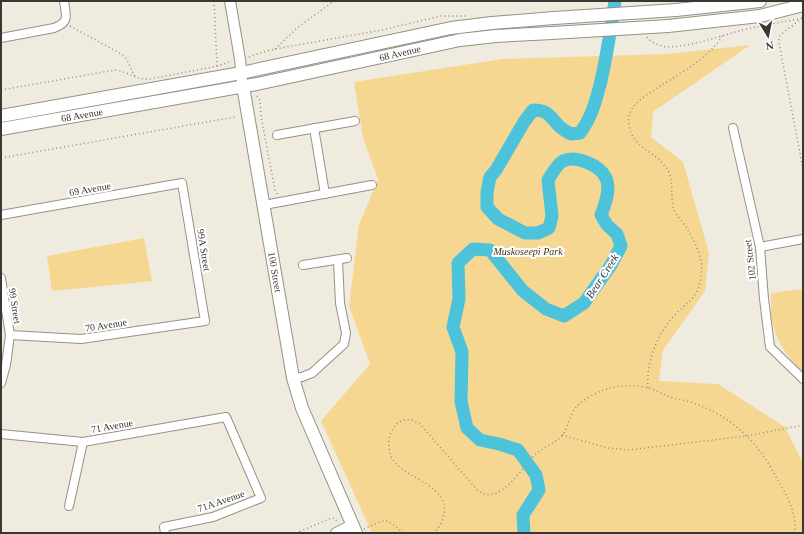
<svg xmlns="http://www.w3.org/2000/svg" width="804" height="534" font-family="Georgia,serif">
	<rect width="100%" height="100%" fill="#f0ebdf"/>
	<g fill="#f6d792">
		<polygon points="750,45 653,112 651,137 683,162 709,253 705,291 663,350 659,381 718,384 785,427 803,463 803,533 372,533 321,421 370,364 349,306 359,225 378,179 363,138 354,82 502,59 667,54"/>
		<polygon points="144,238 152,281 52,291 47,256"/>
		<path d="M 803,289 L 803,373 C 787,358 774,337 771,315 C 771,308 771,300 771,293 Z"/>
	</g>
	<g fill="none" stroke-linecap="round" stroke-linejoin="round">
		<path stroke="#4cc2db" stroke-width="13" d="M 524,533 L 523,515 L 539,490 L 536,475 L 518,450 L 499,444 L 480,440 L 467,428 L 461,401 L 462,352 L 453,327 L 459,299 L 458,263 L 473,249 L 490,250 L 523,291 L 546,309 L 564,316 L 584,303 L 611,265 L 621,246 L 617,234 L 607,225 L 601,215 C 605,205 611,189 606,178 C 600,165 576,155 563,161 C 557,164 552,174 548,180 L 552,216 L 549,228 L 538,233 L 525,233 L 498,219 L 487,207 L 487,192 L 490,177 L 496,170 L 524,122 L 533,110 C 549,110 550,117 560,127 C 563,129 567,132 571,134 L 580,133 C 592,117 596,100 601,81 C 607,54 611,28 615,1"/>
		<g stroke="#969186" stroke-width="10">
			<g id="minor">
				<path d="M 1,38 L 54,28 C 70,22 66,16 64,1"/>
				<polyline points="314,128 325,194"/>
				<polyline points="733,128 760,247 764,299 770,347 803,379"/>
				<polyline points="277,135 355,121"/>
				<polyline points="264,205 372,185"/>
				<polyline points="1,215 182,183 205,321 81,339 10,335"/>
				<polyline points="760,247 803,239"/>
				<polyline points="303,265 347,258"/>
				<polyline points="1,278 10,335 6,365 1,383"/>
				<polyline points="293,378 302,377 312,373 344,344 346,333 340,303 338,260"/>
				<polyline points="1,434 83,442 226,417 261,498 213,517 164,527 165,533"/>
				<polyline points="69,506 83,442"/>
			</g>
		</g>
		<g stroke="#969186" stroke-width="12">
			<g id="tertiary">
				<polyline points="230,1 240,59 242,81"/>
				<polyline points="336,533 352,525"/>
			</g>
		</g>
		<g stroke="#969186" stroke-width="14">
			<g id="secondary">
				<polyline points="676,10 760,1"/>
				<polyline points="668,26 760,16 803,5"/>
				<polyline points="243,86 293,378 302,408 356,533"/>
				<polyline points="1,116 241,73 451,28 492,23 554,18"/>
				<polyline points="1,129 257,84 460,40 496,36 552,33"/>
			</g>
		</g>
		<g stroke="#908d85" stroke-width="1.5" stroke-dasharray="1 3" stroke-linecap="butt">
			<polyline points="214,1 217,66"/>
			<polyline points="802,18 783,33 779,37 779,43 803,169"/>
			<polyline points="70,26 123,55 127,60 135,77"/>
			<path d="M 647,37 C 651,43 662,47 669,47 C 694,46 719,36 743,30 C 763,25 783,22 803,18"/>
			<polyline points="275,49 297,28 334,1"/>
			<polyline points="249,57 263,52 275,49 382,30 441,16 468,16"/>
			<path d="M 1,90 L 115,70 C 129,72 136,80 150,79 L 218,66 L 232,61"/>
			<polyline points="257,96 260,100 261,116 275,190 278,195"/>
			<polyline points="1,158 235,117"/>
			<path d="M 648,388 C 646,363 656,337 672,318 C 686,302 700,298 701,275 C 702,269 702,263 700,257 C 697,246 691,234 684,224 C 681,219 676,215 674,210 C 669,195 676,179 665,166 C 653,150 632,148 629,124 C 629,121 628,117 629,115 C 634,100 651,93 662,85 C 681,73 712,55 722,36"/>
			<polyline points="562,435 608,448 628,450 747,436 803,425"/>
			<polyline points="364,529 382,521 388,521 404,533"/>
			<polyline points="296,533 329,519 335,518 337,522"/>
			<path d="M 433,533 C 438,531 441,524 443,518 C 454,487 406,479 393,460 C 383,445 391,416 412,420 C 415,421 418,423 420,424 L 478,491 C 502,506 521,467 536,454 C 543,447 554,444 561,437 C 568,428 569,419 574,410 C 579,401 600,390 610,388 C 621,385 638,385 649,388 C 659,391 667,397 677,399 C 716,406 750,432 770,466 C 782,488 797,508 795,533"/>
		</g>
		<use href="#minor" stroke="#fff" stroke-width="8"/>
		<use href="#tertiary" stroke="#fff" stroke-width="10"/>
		<use href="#secondary" stroke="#fff" stroke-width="12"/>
		<g stroke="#969186" stroke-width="14" stroke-linecap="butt">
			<g id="secondary-bridge">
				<polyline points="554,18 676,10"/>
				<polyline points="552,33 668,26"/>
			</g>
		</g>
		<use href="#secondary-bridge" stroke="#fff" stroke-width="12"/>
	</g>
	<g text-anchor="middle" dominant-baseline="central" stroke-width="4" stroke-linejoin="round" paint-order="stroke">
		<g font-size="10" fill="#393733" stroke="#fff">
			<text transform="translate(400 53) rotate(-13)">68 Avenue</text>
			<text transform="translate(82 115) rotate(-10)">68 Avenue</text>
			<text transform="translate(90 189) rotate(-10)">69 Avenue</text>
			<text transform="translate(204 250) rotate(81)">99A Street</text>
			<text transform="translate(750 260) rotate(-97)">102 Street</text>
			<text transform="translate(275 272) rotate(80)">100 Street</text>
			<text transform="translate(15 306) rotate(81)">99 Street</text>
			<text transform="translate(106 325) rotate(-9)">70 Avenue</text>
			<text transform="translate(112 426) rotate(-10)">71 Avenue</text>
			<text transform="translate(221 501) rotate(-19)">71A Avenue</text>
		</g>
		<g font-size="10" font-style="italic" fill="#42340f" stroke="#fff">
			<text x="528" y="251">Muskoseepi Park</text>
		</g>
		<g font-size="11" font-style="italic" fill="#1b2f34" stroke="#fff">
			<text transform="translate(602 276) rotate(-57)">Bear Creek</text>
		</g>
	</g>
	<rect width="804" height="534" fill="none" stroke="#393733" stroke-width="4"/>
	<g transform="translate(768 36) rotate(170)" stroke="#ffffff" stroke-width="3" paint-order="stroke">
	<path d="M0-3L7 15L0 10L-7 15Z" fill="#393733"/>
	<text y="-6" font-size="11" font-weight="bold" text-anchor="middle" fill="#393733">N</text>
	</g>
</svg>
